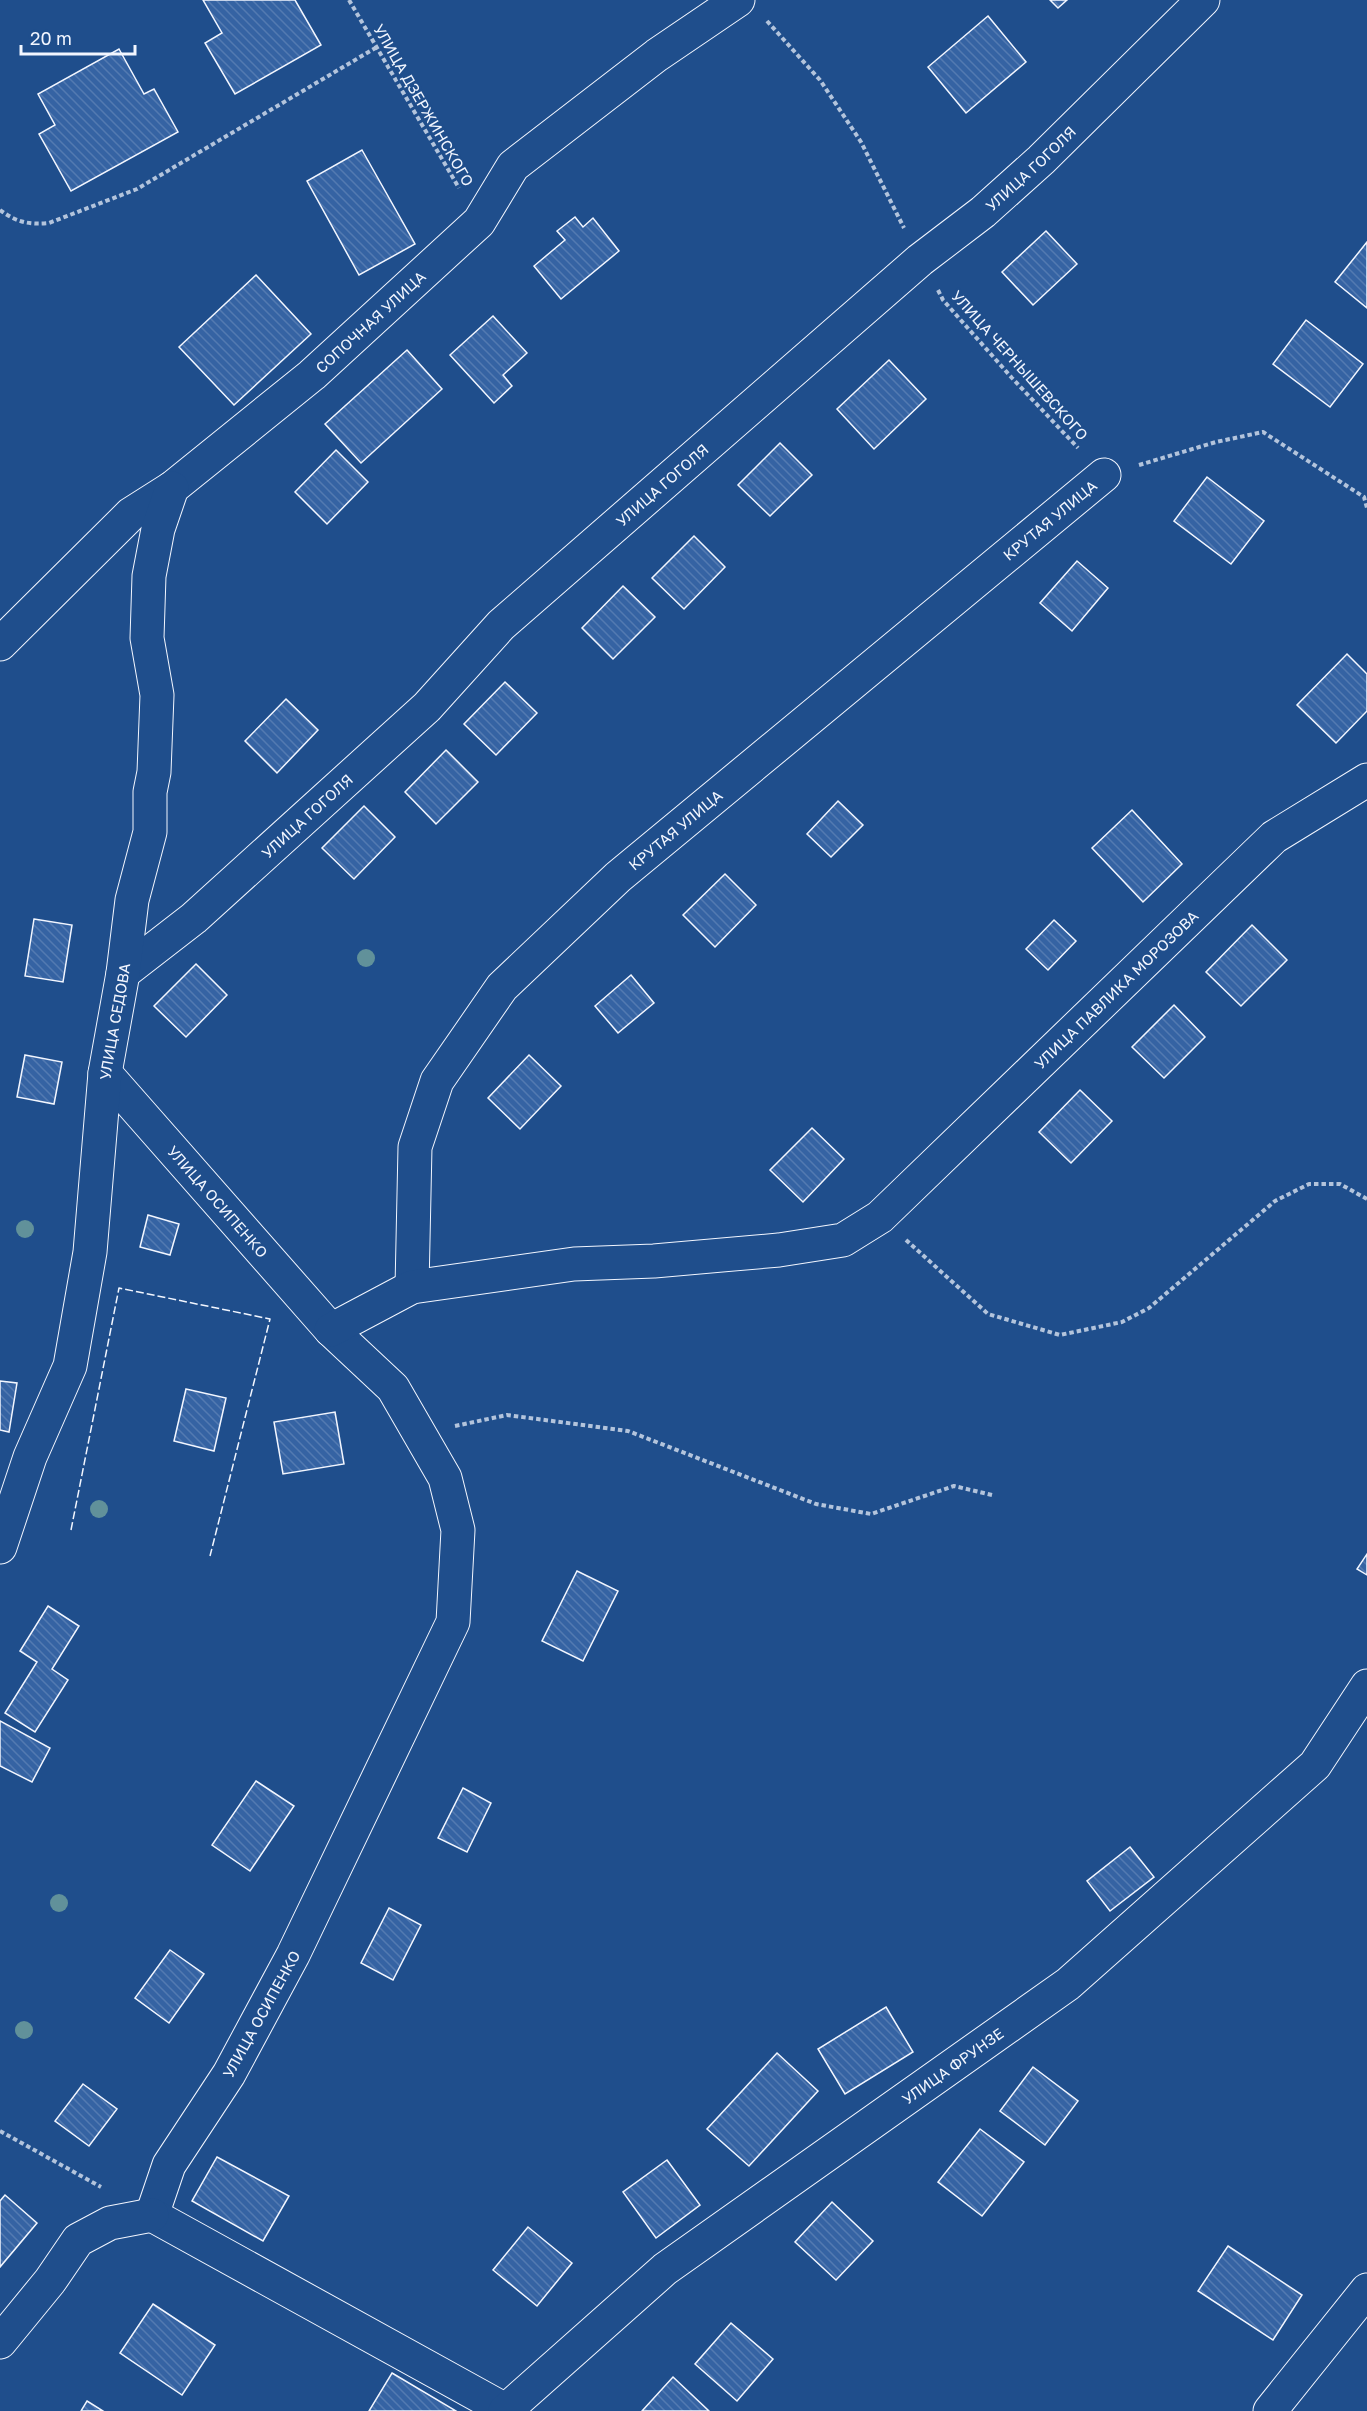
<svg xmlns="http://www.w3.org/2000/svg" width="1367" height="2411" font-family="'Golos Text',sans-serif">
	<defs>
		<pattern id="building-back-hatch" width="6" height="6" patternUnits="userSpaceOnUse" patternTransform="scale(1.5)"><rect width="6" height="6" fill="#3563a3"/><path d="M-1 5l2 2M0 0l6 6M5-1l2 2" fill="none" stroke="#537ab1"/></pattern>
	</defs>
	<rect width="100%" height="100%" fill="#1f4e8c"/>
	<g fill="url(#building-back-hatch)" stroke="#f2f6ff" stroke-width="1.5">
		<polygon points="203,0 295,0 321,45 235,94 205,43 222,33"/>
		<polygon points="1050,0 1067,0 1058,8"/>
		<polygon points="988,16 1026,62 966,113 928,67"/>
		<polygon points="119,49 144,94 154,89 178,132 71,191 39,134 55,125 38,94"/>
		<polygon points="362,150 415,244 359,275 307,181"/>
		<polygon points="575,217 583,227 593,218 619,251 561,299 534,266 565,240 557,231"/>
		<polygon points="1046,231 1077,264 1033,305 1002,272"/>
		<polygon points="1367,242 1367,308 1335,282"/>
		<polygon points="256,275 311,334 234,405 179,347"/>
		<polygon points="493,316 527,353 503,375 512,386 494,403 450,355"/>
		<polygon points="1306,320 1363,364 1330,407 1273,364"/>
		<polygon points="407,350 442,389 361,463 325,424"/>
		<polygon points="889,360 926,399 874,449 837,409"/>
		<polygon points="780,443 812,475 770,516 738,485"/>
		<polygon points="336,450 368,482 327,524 295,492"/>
		<polygon points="1207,477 1264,521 1231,564 1174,521"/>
		<polygon points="694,536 725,567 684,609 652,578"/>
		<polygon points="1077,561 1108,588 1072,631 1040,603"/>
		<polygon points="623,586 655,617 613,659 582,628"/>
		<polygon points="1347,654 1367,674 1367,711 1336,743 1297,705"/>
		<polygon points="505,682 537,713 496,755 464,724"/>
		<polygon points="286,699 318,730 277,773 245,741"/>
		<polygon points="446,750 478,782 436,824 405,792"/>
		<polygon points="838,801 863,825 831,857 807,834"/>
		<polygon points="364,806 395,837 354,879 322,848"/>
		<polygon points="1132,810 1182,864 1143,902 1092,848"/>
		<polygon points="725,874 756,905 715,947 683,915"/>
		<polygon points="34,919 72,925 63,982 25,976"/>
		<polygon points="1054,920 1076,941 1048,970 1026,949"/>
		<polygon points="1252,925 1287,960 1241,1006 1206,972"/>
		<polygon points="196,964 227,995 186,1037 154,1006"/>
		<polygon points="631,975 654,1003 618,1033 595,1006"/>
		<polygon points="1174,1005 1205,1037 1164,1078 1132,1047"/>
		<polygon points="25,1055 62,1062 54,1104 17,1097"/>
		<polygon points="529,1055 561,1086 520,1129 488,1098"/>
		<polygon points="1080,1090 1112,1121 1071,1163 1039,1132"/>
		<polygon points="812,1128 844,1159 803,1202 770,1170"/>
		<polygon points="148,1215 179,1224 170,1255 140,1247"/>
		<polygon points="0,1381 17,1383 9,1432 0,1430"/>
		<polygon points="186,1389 226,1398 214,1451 174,1441"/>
		<polygon points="335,1412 344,1464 283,1474 274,1422"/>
		<polygon points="1367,1554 1367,1575 1357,1569"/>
		<polygon points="577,1571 618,1591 583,1661 542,1641"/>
		<polygon points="48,1606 79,1626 52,1669 68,1680 35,1732 5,1713 37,1662 20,1651"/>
		<polygon points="0,1721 50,1748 32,1782 0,1766"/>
		<polygon points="256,1781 294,1806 250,1871 212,1845"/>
		<polygon points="463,1788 491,1803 467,1852 438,1838"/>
		<polygon points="1130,1847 1154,1877 1110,1911 1087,1881"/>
		<polygon points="389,1908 421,1925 393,1980 361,1963"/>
		<polygon points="170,1950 204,1974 169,2023 135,1998"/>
		<polygon points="886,2007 913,2052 845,2094 818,2049"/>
		<polygon points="777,2053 818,2091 749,2166 707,2129"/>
		<polygon points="1033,2067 1078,2101 1045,2145 1000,2111"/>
		<polygon points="83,2084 117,2109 89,2146 55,2121"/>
		<polygon points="980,2129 1024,2162 982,2216 938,2182"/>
		<polygon points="217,2157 289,2196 263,2241 192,2201"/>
		<polygon points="667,2160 700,2205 656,2238 623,2192"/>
		<polygon points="5,2195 37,2223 0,2267 0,2201"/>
		<polygon points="832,2202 873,2241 836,2280 795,2242"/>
		<polygon points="528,2227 572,2263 537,2306 493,2270"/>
		<polygon points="1228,2246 1302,2295 1273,2340 1198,2291"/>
		<polygon points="153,2304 215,2345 182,2395 120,2353"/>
		<polygon points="731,2323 773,2359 737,2401 695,2364"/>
		<polygon points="392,2373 456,2411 369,2411"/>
		<polygon points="673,2377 709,2411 642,2411"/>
		<polygon points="87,2401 103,2411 81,2411"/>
	</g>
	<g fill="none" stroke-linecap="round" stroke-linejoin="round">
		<g stroke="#f2f6ff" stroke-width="35">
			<g id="street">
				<path id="s1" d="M 0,644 L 131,514 L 172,488 L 312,375 L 479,222 L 513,166 L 657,55 L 738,0"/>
				<path id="s2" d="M 123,973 L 194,918 L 427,707 L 501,625 L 920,260 L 983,212 L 1041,160 L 1203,0"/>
				<path id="s3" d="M 105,1073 L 331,1330 L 393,1388 L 445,1478 L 458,1530 L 453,1622 L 293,1955 L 229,2074 L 169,2165 L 152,2215"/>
				<path id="s4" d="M 412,1287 L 415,1147 L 437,1081 L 502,987 L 618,877 L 1104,475"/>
				<path id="s5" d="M 331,1330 L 412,1287 L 574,1264 L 654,1261 L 779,1250 L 843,1240 L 880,1217 L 1274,837 L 1367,780"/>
				<path id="s6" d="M 0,1547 L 30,1457 L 70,1366 L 90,1252 L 105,1073 L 123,973 L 132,900 L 150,832 L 150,792 L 154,772 L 157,695 L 147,638 L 149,576 L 158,529 L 172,488"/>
				<polyline points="152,2215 507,2411"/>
				<polyline points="0,2342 50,2281 78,2240 110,2223 152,2215"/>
				<path id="s7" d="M 505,2411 L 665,2269 L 1068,1984 L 1315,1765 L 1367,1686"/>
				<polyline points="1270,2411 1367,2290"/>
			</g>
		</g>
		<g stroke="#b3c4dc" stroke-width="4" stroke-dasharray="4.5 3" stroke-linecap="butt">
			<polyline points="349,0 459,188"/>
			<polyline points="767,21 820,80 861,142 904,228"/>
			<path d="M 0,210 C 16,222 29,225 49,223 L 137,189 L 377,47"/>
			<polyline points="938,290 943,300 1012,378 1078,448"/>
			<polyline points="1139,465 1216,442 1263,432 1364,497 1367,508"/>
			<polyline points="906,1240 988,1314 1060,1335 1122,1322 1149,1308 1275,1201 1309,1184 1340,1184 1367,1199"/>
			<polyline points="455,1426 507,1415 628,1431 816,1504 871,1514 954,1486 992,1495"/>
			<polyline points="0,2131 101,2187"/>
		</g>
		<use href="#street" stroke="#1f4e8c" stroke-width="33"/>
		<polyline stroke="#f2f6ff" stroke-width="1.5" stroke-dasharray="8 3" stroke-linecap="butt" points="71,1530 119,1288 270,1319 210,1556"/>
	</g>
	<g fill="#61919a">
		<circle cx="366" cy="958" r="9"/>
		<circle cx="25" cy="1229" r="9"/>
		<circle cx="99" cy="1509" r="9"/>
		<circle cx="59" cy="1903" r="9"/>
		<circle cx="24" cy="2030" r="9"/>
	</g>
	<g text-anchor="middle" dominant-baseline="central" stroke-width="4.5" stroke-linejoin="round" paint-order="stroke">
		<g font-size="15" fill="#f2f6ff" stroke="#1f4e8c">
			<text transform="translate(424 105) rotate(60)">УЛИЦА ДЗЕРЖИНСКОГО</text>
			<text stroke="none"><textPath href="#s2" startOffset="1214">УЛИЦА ГОГОЛЯ</textPath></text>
			<text stroke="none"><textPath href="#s1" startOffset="492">СОПОЧНАЯ УЛИЦА</textPath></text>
			<text transform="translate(1020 365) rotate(48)">УЛИЦА ЧЕРНЫШЕВСКОГО</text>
			<text stroke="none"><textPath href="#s2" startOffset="728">УЛИЦА ГОГОЛЯ</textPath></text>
			<text stroke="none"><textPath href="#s4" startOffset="1044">КРУТАЯ УЛИЦА</textPath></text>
			<text stroke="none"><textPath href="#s2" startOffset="242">УЛИЦА ГОГОЛЯ</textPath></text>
			<text stroke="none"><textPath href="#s4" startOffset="558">КРУТАЯ УЛИЦА</textPath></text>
			<text stroke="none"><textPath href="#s5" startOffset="897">УЛИЦА ПАВЛИКА МОРОЗОВА</textPath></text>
			<text stroke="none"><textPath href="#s6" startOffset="542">УЛИЦА СЕДОВА</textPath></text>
			<text stroke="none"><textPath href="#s3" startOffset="171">УЛИЦА ОСИПЕНКО</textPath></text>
			<text transform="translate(261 2014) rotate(-61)">УЛИЦА ОСИПЕНКО</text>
			<text stroke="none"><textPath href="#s7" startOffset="566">УЛИЦА ФРУНЗЕ</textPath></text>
		</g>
	</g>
	<path d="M21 45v9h114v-9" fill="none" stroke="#f2f6ff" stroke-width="3"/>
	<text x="30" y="45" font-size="18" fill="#f2f6ff" stroke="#1f4e8c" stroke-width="4.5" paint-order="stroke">20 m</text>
</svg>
